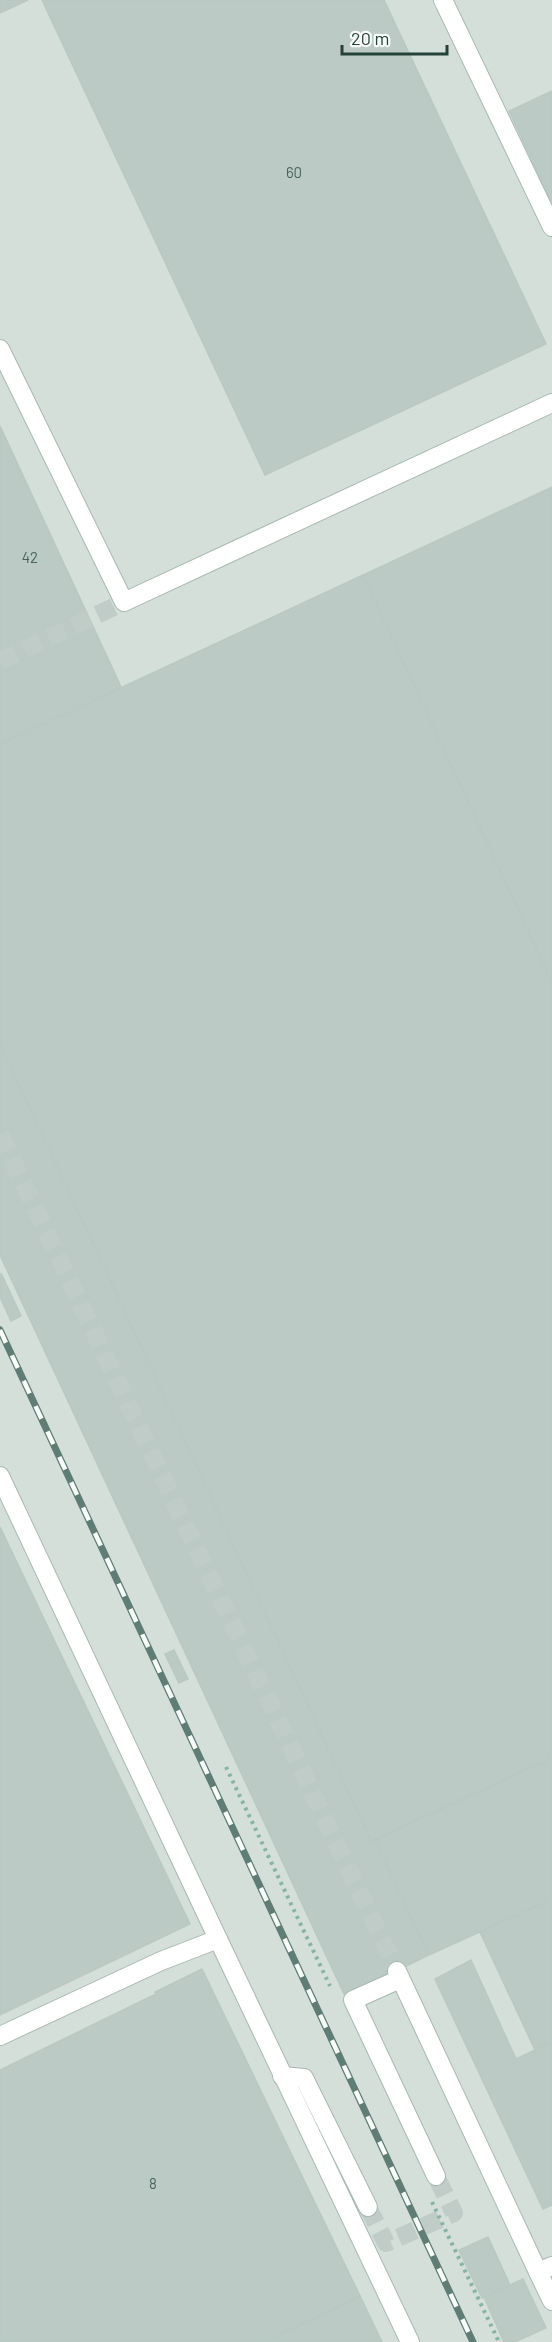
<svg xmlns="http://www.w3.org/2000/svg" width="552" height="2342" font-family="Barlow,sans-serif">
	<rect width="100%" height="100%" fill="#e6efeb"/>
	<rect fill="#d4dfda" x="0" y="0" width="552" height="2342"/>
	<g fill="#bbcac4" stroke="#b8c9c2" stroke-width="1.5">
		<polygon points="0,0 28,0 0,13"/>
		<polygon points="42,0 384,0 546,344 265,475"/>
		<polygon points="552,91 552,203 509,111"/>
		<polygon points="0,426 122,689 0,744"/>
		<polygon points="552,487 552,983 363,575"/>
		<polygon points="363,575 552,983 552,1758 371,1841 0,1044 0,744"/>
		<polygon points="0,1044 371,1841 375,1840 429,1955 345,1996 0,1255"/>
		<polygon points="1,1273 21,1316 11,1321 0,1297"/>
		<polygon points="0,1527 190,1924 0,2015"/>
		<polygon points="174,1650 188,1679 179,1683 165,1654"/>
		<polygon points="552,1758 552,1899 429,1955 375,1840"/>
		<polygon points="552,1899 552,2042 535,2050 480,1932"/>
		<polygon points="471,1960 516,2059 552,2042 552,2205 543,2209 435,1979"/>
		<polygon points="202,1969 360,2296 265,2342 0,2342 0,2070 156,1994 155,1992"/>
		<polygon points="488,2237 510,2285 482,2298 459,2250"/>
		<polygon points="523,2279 546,2328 515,2342 504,2342 484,2297"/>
		<polygon points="360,2296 382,2342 265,2342"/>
	</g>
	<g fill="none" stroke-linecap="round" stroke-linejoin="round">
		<g stroke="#bfccc8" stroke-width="18" stroke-dasharray="18 9" stroke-linecap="butt">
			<polyline points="0,661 124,602"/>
			<polyline points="0,1134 397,1971"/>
			<polyline points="368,2207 386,2243 454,2213 436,2176"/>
		</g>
		<g stroke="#a8b8b2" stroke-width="20">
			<g id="minor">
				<polyline points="443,0 552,227"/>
				<polyline points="0,349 124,602 552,403"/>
				<polyline points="0,1476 218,1939"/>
				<polyline points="397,1971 538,2272 552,2266"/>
				<polyline points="400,1979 353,2000 436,2176"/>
				<polyline points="0,2036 161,1961 218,1939 410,2342"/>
				<polyline points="282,2076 304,2078 368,2207"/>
				<polyline points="538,2272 552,2301"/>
			</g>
		</g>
		<g stroke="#86b3a5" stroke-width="4" stroke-dasharray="3 4.5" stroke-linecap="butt">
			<polyline points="226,1767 330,1986"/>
			<polyline points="432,2202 499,2342"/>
		</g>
		<use href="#minor" stroke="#fff" stroke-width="18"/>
		<g stroke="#5f7d75" stroke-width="7">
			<polyline id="rail" points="0,1330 473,2342"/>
		</g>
		<use href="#rail" stroke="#f7fbf9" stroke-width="4.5" stroke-dasharray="14" stroke-linecap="butt"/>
	</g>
	<g text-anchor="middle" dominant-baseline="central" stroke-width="4.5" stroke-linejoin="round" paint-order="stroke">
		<g font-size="15" fill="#4a645c">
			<text x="294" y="172">60</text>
			<text x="30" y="557">42</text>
			<text x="153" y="2183">8</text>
		</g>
	</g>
	<path d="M342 45v9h105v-9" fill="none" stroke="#24423a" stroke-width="3"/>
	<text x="351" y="45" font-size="18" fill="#24423a" stroke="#f7fbf9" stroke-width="4.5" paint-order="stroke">20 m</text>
</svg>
